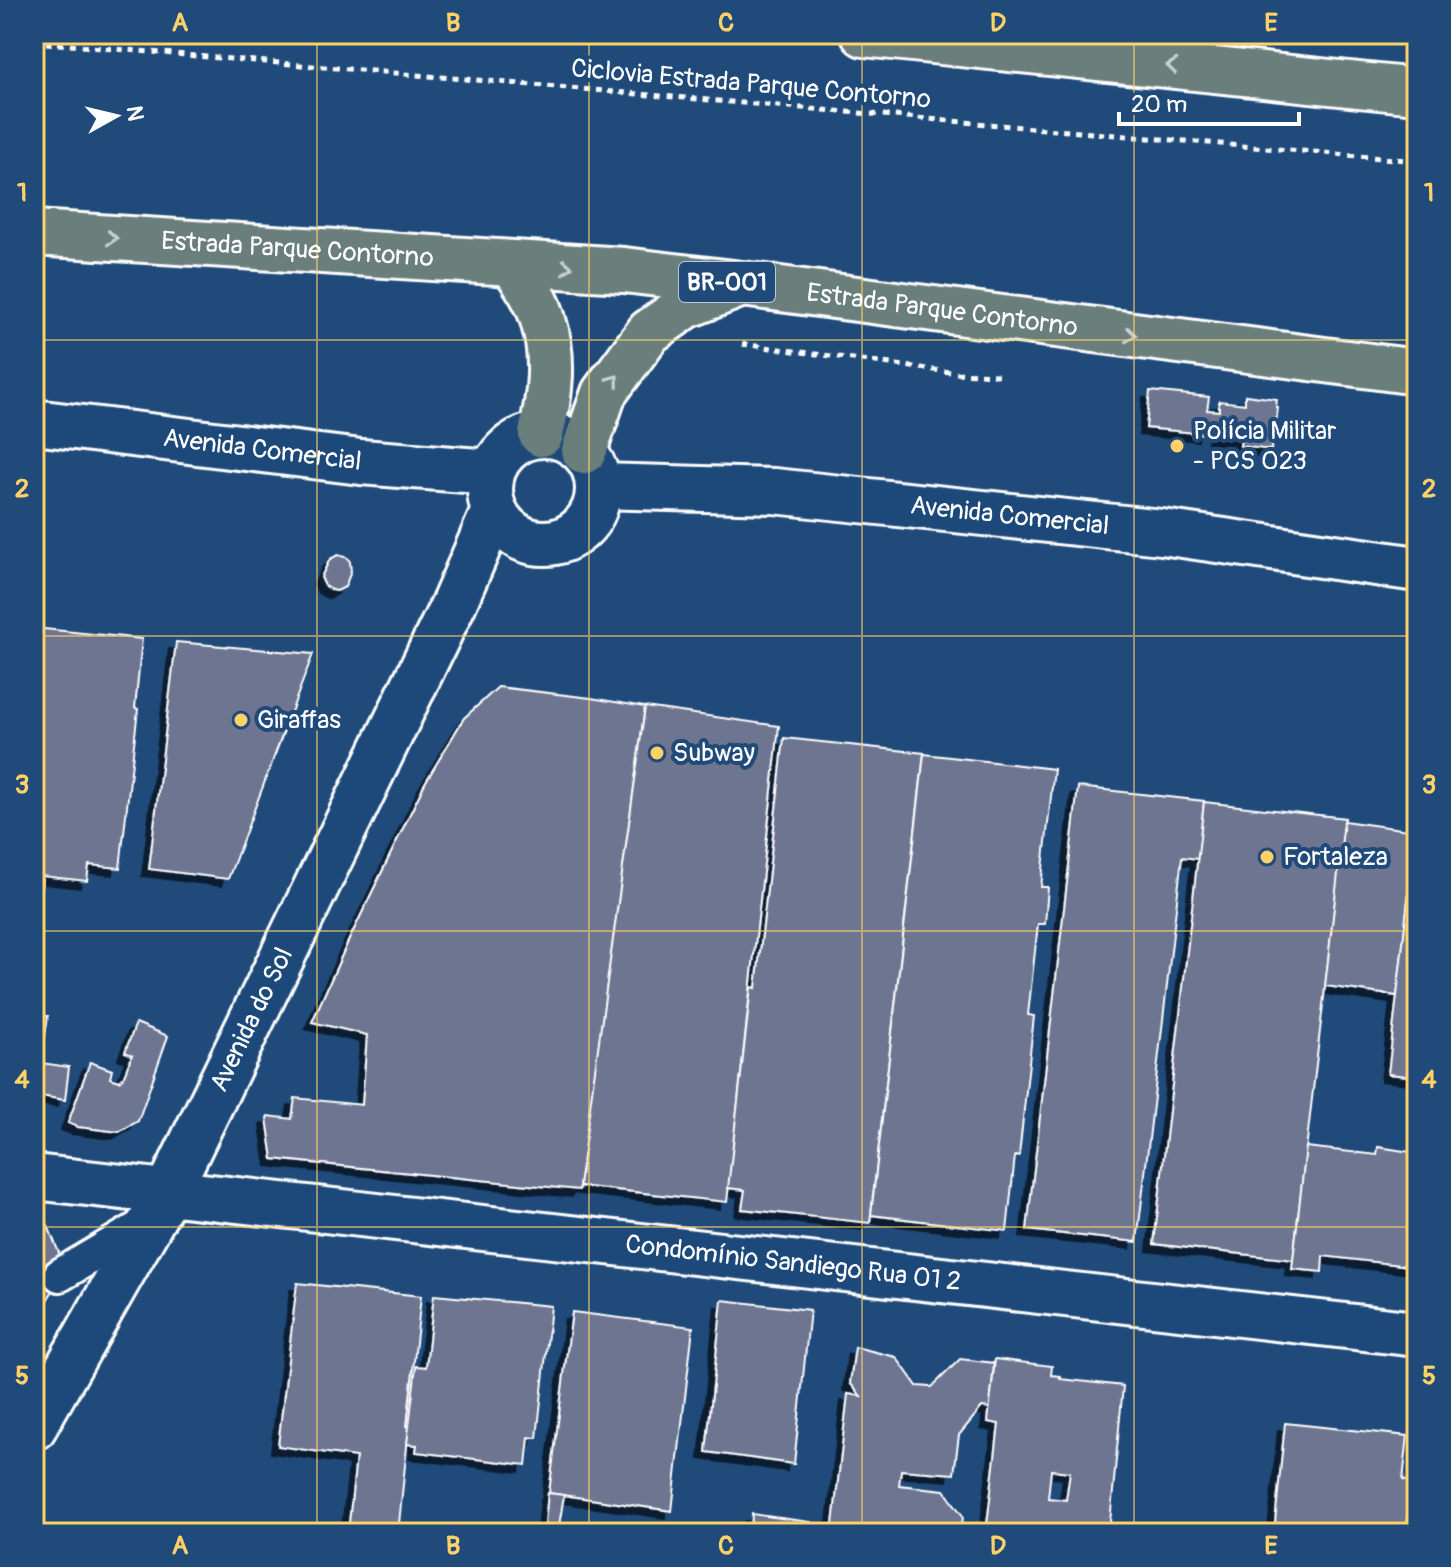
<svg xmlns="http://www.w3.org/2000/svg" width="1451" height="1567" font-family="Pangolin,sans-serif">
	<defs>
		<filter id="shadow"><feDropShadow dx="-7" dy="7" stdDeviation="0" flood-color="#0009"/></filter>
	</defs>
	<rect width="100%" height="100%" fill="#1f4a7a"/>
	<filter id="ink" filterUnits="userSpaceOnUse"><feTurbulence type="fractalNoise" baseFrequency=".0125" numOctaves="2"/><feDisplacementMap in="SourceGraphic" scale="16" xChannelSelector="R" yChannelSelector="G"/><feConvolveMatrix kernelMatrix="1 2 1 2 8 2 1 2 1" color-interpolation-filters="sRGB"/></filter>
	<g filter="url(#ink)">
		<g fill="#6d7491" stroke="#fff" stroke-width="2" fill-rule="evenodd" filter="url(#shadow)">
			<polygon points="1150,391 1209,397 1207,410 1219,411 1219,401 1245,404 1245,395 1277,399 1276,407 1278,407 1274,442 1272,443 1271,450 1240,446 1241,438 1215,436 1217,422 1206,421 1205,434 1146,428"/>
			<polygon points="338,555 348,558 350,562 351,571 345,587 337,591 332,590 325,586 321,577 330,559"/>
			<polygon points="34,628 142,639 135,708 138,709 120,868 89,865 87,881 42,876 41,889 34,888"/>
			<polygon points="176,642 313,654 228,879 149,869"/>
			<polygon points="498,687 591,698 645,707 579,1190 273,1159 267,1118 268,1116 292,1119 295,1098 362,1105 367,1035 312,1022 347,944 425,783 464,718"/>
			<polygon points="645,707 779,726 727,1202 579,1186"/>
			<polygon points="784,738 924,753 870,1223 742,1209 745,1190 728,1188 751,987 756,988"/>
			<polygon points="924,754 1054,769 1041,887 1048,887 1045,924 1038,924 1028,1015 1034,1016 1019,1156 1015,1156 1007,1231 871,1215"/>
			<polygon points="1078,787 1204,801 1198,859 1182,857 1137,1242 1027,1230"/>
			<polygon points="1204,802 1345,818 1293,1260 1154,1244"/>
			<polygon points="1344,821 1416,831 1397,996 1325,986"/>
			<polygon points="1417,821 1417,1077 1388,1074"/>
			<polygon points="34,1014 48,1016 41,1063 69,1067 65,1100 34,1095"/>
			<polygon points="136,1023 168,1036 138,1121 119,1132 78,1127 68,1123 90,1062 112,1070 110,1078 120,1081 123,1078 132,1055 125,1052"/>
			<polygon points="1306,1147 1377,1155 1378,1147 1417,1153 1417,1267 1323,1256 1322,1272 1292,1269"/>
			<polygon points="39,1204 66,1270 34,1321 34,1206"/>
			<polygon points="297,1283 421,1296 407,1426 409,1427 398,1533 348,1533 356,1457 278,1446"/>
			<polygon points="434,1295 551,1306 537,1438 529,1437 526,1465 416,1452 417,1445 407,1444 416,1366 426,1367"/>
			<polygon points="722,1300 810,1310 794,1464 706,1452"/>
			<polygon points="572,1312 693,1327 672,1511 549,1493"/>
			<polygon points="855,1347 896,1357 917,1386 932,1387 960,1359 994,1363 990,1408 982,1407 959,1435 954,1474 901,1470 899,1485 944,1490 963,1516 961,1533 832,1533 848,1394 861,1396 850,1383"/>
			<path d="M 995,1359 L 1052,1366 L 1051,1375 L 1061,1376 L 1060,1379 L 1123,1386 L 1109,1533 L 986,1533 L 999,1424 L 988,1422 ZM 1051,1470 L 1070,1472 L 1066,1500 L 1048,1498 Z"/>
			<polygon points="1285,1423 1408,1436 1403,1480 1412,1482 1406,1533 1274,1533"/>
			<polygon points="548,1493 564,1495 559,1526 545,1524"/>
			<polygon points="752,1514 811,1522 811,1524 832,1527 832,1533 751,1533"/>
		</g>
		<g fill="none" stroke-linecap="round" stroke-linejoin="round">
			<g stroke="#fff" stroke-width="38">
				<polyline id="service" points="60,1275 149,1222"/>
			</g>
			<g stroke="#fff" stroke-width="50">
				<g id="minor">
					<path id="s1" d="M 34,1177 L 1417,1334"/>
				</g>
			</g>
			<g stroke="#fff" stroke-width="50">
				<g id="tertiary">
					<path id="s2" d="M 34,422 L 361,462 L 492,472"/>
					<circle cx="544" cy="489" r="54"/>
					<path id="s3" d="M 599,486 L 774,491 L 1162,532 L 1417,569"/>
					<path id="s4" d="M 34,1427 L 168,1192 L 454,603 L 494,511"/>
				</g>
			</g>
			<g stroke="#fff" stroke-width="50">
				<g id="trunk">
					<polyline points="864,34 1417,91"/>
					<path id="s5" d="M 34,233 L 624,270 L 742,284 L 1417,372"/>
					<path d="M 513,264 C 524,281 538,300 543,320 C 555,358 550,396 541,434"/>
					<polyline points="584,451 604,393 649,332 686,306 737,286"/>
				</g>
			</g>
			<g stroke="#fff" stroke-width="5" stroke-dasharray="6 6" stroke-linecap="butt">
				<polyline points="34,42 1417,161"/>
				<polyline points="742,344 957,373 998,375"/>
			</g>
			<use href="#service" stroke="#1f4a7a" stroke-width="32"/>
			<use href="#minor" stroke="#1f4a7a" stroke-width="44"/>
			<use href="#tertiary" stroke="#1f4a7a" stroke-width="44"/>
			<use href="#trunk" stroke="#6b7f7c" stroke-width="44"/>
		</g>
		<defs><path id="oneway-chevron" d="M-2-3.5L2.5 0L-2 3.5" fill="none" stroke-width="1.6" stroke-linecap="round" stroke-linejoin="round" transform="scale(2)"/></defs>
		<g stroke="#cbd2d1">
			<use href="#oneway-chevron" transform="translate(1172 66) rotate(-174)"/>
			<use href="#oneway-chevron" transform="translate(112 238) rotate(4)"/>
			<use href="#oneway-chevron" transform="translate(567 267) rotate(3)"/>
			<use href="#oneway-chevron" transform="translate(1131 335) rotate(7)"/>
			<use href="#oneway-chevron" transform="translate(614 380) rotate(-54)"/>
		</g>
	</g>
	<path fill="none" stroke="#ffd166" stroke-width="2" stroke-opacity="0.55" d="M 317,34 L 317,1533M 589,34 L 589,1533M 862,34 L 862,1533M 1134,34 L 1134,1533M 34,340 L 1417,340M 34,636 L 1417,636M 34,931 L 1417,931M 34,1227 L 1417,1227"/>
	<g fill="#ffd166" stroke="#1f4a7a" stroke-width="3">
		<circle cx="1177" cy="446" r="8"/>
		<circle cx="241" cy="720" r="8"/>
		<circle cx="657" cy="753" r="8"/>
		<circle cx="1267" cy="857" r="8"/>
	</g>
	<g text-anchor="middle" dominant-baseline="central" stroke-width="8" stroke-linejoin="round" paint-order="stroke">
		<rect fill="#1f4a7a" stroke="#bcc9d7" stroke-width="2" x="679" y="262" width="96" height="40" rx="6"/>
		<g font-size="24" font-weight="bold" fill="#fff">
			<text x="727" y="282">BR-001</text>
		</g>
		<g font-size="26" fill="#fff" stroke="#1f4a7a">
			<text transform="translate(751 84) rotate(5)">Ciclovia Estrada Parque Contorno</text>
			<text stroke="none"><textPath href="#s5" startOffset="264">Estrada Parque Contorno</textPath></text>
			<text stroke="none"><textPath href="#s5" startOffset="912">Estrada Parque Contorno</textPath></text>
			<text stroke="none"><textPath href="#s2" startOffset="230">Avenida Comercial</textPath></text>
			<text stroke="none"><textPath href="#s3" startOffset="412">Avenida Comercial</textPath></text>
			<text stroke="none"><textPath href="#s4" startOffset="462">Avenida do Sol</textPath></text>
			<text stroke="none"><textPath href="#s1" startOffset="764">Condomínio Sandiego Rua 01 2</textPath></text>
		</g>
		<g font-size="26" fill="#fff" stroke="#1f4a7a" text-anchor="start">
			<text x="1193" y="431">Polícia Militar<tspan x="1193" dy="30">- PCS 023</tspan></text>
			<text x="257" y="720">Giraffas</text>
			<text x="673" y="753">Subway</text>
			<text x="1283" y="857">Fortaleza</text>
		</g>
	</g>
	<rect width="1451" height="1567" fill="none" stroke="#1f4a7a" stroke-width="88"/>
	<g transform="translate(116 116) rotate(82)" stroke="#1f4a7a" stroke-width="6" paint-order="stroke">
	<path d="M0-6L14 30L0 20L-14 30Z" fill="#ffffff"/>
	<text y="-12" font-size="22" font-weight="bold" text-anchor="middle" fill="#ffffff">N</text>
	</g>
	<path d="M1119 112v12h180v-12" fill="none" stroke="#ffffff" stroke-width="4"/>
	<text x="1131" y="112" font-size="24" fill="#ffffff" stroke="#1f4a7a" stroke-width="6" paint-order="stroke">20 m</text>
	<rect x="44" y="44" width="1363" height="1479" fill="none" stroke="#ffd166" stroke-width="3"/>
	<g font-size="26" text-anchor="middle" font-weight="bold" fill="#ffd166">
		<text x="180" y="31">A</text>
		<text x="453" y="31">B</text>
		<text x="726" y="31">C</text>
		<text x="998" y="31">D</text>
		<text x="1271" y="31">E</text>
		<text x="22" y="201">1</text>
		<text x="1429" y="201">1</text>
		<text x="22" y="497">2</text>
		<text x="1429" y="497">2</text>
		<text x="22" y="793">3</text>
		<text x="1429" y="793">3</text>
		<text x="22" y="1088">4</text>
		<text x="1429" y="1088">4</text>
		<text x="22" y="1384">5</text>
		<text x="1429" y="1384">5</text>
		<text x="180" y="1554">A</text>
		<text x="453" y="1554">B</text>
		<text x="726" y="1554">C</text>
		<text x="998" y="1554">D</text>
		<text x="1271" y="1554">E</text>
	</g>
</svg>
